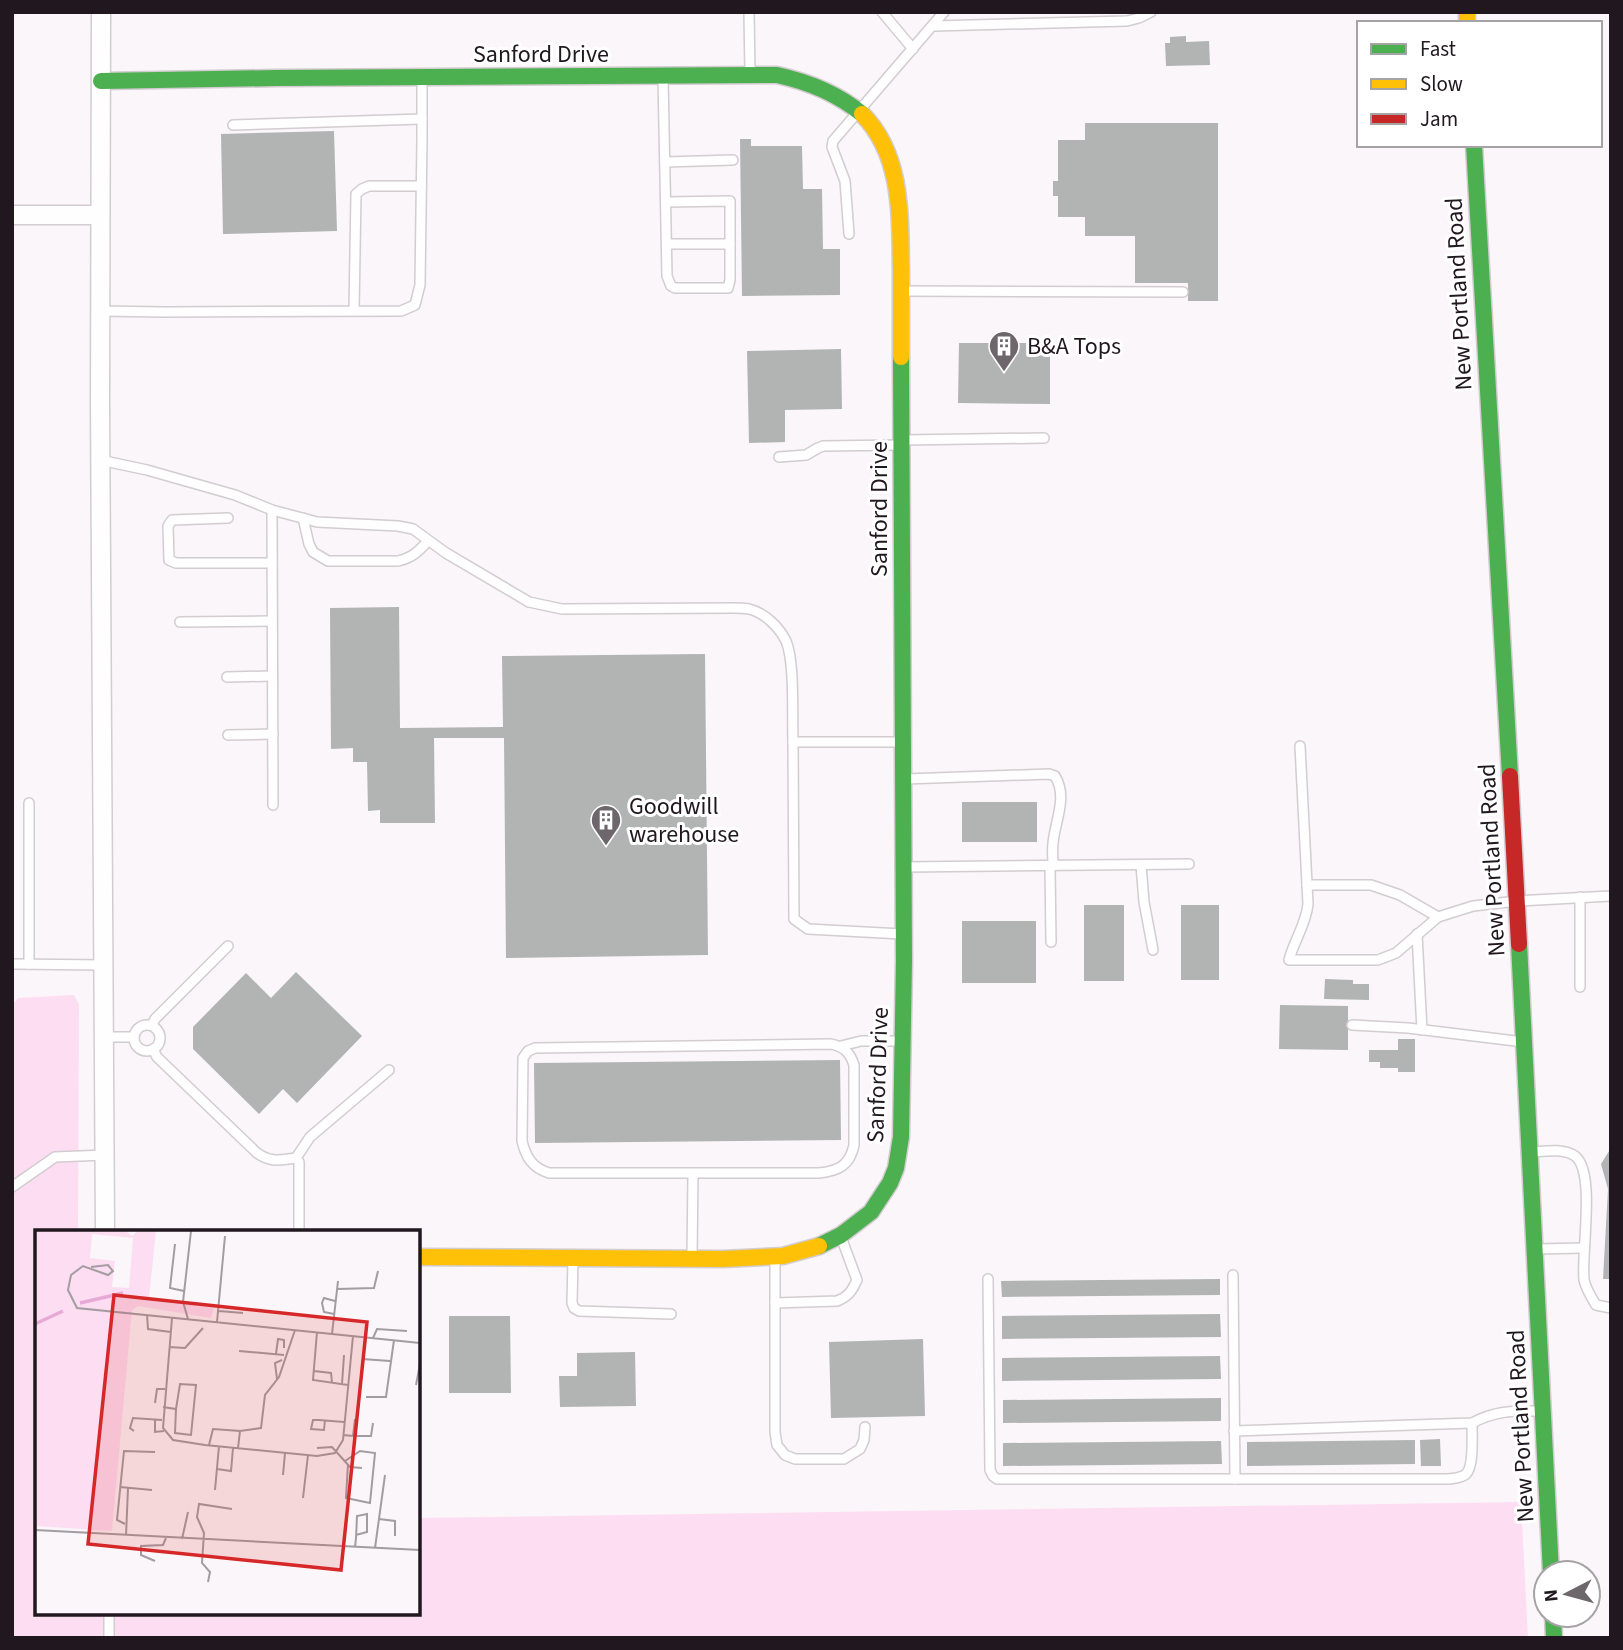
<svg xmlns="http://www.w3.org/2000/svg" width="1623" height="1650" font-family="'Source Sans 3',sans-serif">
	<rect width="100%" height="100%" fill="#fbf6f9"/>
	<polygon fill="#fdddf2" points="74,995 79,1005 78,1232 37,1232 37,1613 418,1613 418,1518 1521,1502 1528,1638 12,1638 12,1005 18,998"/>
	<g fill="#b1b4b3">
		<polygon points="1186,36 1186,42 1209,41 1210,65 1166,66 1165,43 1170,43 1170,37"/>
		<polygon points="1085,123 1218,123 1218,301 1188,301 1188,283 1135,283 1135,236 1085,236 1085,217 1058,217 1058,196 1053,196 1053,181 1058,181 1058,140 1085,140"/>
		<polygon points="334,131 337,231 223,234 221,134"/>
		<polygon points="740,139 751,139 751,146 802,146 803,189 822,189 823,249 840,249 840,295 742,296"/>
		<polygon points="959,343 1050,343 1050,404 958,403"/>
		<polygon points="841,349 842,409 785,410 785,442 749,443 747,351"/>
		<polygon points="399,607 400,728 503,727 502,656 705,654 708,955 506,958 504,738 434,738 435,823 380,823 380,810 368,811 367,762 353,762 353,748 331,749 330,608"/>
		<rect x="962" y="802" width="75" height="40"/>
		<rect x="1084" y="905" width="40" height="76"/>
		<rect x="1181" y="905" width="38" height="75"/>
		<rect x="962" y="921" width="74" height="62"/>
		<polygon points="296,972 362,1036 297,1103 283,1089 259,1114 193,1049 193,1027 246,973 271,998"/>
		<polygon points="1325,979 1353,980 1353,984 1369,984 1369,1000 1324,999"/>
		<polygon points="1280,1005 1348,1006 1348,1050 1279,1049"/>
		<polygon points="1398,1039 1415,1039 1415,1072 1398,1072 1398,1068 1380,1068 1380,1062 1369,1062 1369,1050 1398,1050"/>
		<polygon points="840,1060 841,1140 535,1143 534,1063"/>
		<polygon points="1611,1148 1611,1279 1603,1279 1608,1189 1601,1164"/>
		<polygon points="1220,1279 1220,1295 1002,1297 1001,1281"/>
		<polygon points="1220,1314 1221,1337 1002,1339 1002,1316"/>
		<polygon points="449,1316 510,1316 511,1393 449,1393"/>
		<polygon points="923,1339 925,1416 831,1418 829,1342"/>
		<polygon points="635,1352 636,1406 560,1407 559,1376 577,1376 577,1353"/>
		<polygon points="1220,1356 1221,1379 1002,1381 1002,1358"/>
		<polygon points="1221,1398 1221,1421 1003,1423 1003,1400"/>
		<polygon points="1440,1439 1441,1466 1421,1466 1420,1440"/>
		<polygon points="1415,1440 1415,1464 1247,1466 1247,1442"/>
		<polygon points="1221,1441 1222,1464 1003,1466 1003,1443"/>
	</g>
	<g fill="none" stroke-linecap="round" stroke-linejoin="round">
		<g stroke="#d3ccd0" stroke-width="12">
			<g id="lane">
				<polyline points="749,12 750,74"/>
				<polyline points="882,12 913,49"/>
				<polyline points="934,26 1127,21 1139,18 1151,12"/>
				<polyline points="663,78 667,276 671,286 675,288 728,288 730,280 730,201 666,202"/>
				<polyline points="233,125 422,119"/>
				<polyline points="665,162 733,160"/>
				<polyline points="849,234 845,181 832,147 833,141 944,12"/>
				<polyline points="667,244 730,244"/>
				<polyline points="903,291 1183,292"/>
				<polyline points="354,310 356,194 362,189 369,186 421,186"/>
				<polyline points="100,311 165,312 401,311 415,305 420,285 422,139 422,77"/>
				<polyline points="904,440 1044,438"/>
				<polyline points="779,457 806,455 818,448 823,446 900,445"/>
				<path d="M 100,460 L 147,470 L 235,495 L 272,510 L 317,522 L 398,526 L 413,529 L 446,553 L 529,602 L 562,609 L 732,608 C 738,608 744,608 749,609 C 765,613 779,627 786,641 C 795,662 792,717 793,742"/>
				<polyline points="272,510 273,805"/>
				<polyline points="228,518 172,520 168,526 169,560 176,563 272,563"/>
				<path d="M 303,518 L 309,544 L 313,552 L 328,561 L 398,561 C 412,558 419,551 428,541"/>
				<polyline points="180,622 272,621"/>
				<polyline points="227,677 272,676"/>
				<polyline points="228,735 273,734"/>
				<polyline points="900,742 793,742 794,919 808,929 902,934"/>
				<path d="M 1300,746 L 1308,904 C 1306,925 1294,940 1289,960 L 1378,960 L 1396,953 L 1438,917 L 1473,906 L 1517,901 L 1611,896"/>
				<path d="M 905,779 L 1049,774 L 1055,776 C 1068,797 1055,821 1053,843 C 1052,850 1053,858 1053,866"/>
				<polyline points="1141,865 1144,902 1153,950"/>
				<polyline points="1050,866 1051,942"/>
				<polyline points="905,867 1189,864"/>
				<polyline points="1307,885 1371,885 1400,895 1438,917"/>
				<polyline points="1580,897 1580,987"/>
				<polyline points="1417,934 1422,1030"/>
				<polyline points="12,964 103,965"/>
				<polyline points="29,964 29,803"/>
				<circle cx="147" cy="1038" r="13"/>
				<polyline points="152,1025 155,1019 228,946"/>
				<polyline points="1352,1025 1408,1028 1524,1042"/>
				<polyline points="104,1037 134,1037"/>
				<polyline points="841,1046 861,1041 902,1041"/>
				<path d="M 153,1049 L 157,1057 L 257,1153 C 272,1163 278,1160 296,1158 L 299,1162 L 299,1232"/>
				<path d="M 1533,1152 C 1546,1151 1564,1148 1575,1156 C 1596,1172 1581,1253 1584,1280 C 1586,1289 1591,1297 1596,1305 L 1611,1308"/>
				<polyline points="296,1158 310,1137 389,1070"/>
				<polyline points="12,1187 55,1157 105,1155"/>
				<polyline points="1537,1249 1584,1248"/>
				<path d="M 692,1257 L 693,1173 L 549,1173 C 533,1168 526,1158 522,1141 L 523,1058 L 528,1051 L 535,1048 L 831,1044 C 845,1047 850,1053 854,1065 L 854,1145 C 850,1165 839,1171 819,1173 L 693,1173"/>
				<polyline points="775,1257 775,1432 777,1445 785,1455 795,1459 844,1459 860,1449 864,1440 865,1427"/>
				<polyline points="573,1259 572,1303 574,1308 579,1311 671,1314"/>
				<polyline points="1233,1275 1235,1479"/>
				<path d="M 988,1279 L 990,1470 L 993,1476 L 997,1479 L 1449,1479 C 1455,1478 1462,1478 1466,1474 C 1474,1467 1472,1434 1472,1423"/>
				<path d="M 775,1303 L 837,1301 C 848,1297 852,1291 857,1280 L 841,1237"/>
				<path d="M 1234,1431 L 1472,1423 C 1497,1410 1513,1411 1541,1411"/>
				<polyline points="109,1613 109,1638"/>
			</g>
		</g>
		<g stroke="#d3ccd0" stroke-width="21">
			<g id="street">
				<polyline points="101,12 100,404 105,1232"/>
				<polyline points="12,215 100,215"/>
			</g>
		</g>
		<g stroke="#d3ccd0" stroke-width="19">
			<g id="fast">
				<path d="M 101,81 L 276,78 L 777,75 C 809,82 837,93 862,114"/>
				<polyline points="1474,145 1510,776"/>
				<polyline points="1519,944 1551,1573"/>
				<polyline points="819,1246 841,1235 871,1212 890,1183 896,1168 901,1137 904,961 901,357"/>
				<polyline points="1553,1615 1554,1638"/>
			</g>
		</g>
		<g stroke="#d3ccd0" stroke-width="19">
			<g id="slow">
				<polyline points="1467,12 1467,23"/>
				<path d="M 862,114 C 903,155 900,217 901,271 C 901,300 901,328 901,357"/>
				<polyline points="418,1257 723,1259 783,1256 819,1246"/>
			</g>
		</g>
		<g stroke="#d3ccd0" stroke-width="19">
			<polyline id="jam" points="1510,776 1519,944"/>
		</g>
		<use href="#lane" stroke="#fefefe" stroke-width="9"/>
		<use href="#street" stroke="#fefefe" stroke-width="18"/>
		<use href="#fast" stroke="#4caf50" stroke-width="16"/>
		<use href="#slow" stroke="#ffc107" stroke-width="16"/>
		<use href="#jam" stroke="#c62828" stroke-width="16"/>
	</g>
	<defs>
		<g id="building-pin" transform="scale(1.575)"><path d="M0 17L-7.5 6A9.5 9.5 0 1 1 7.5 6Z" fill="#6d666b" stroke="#fff"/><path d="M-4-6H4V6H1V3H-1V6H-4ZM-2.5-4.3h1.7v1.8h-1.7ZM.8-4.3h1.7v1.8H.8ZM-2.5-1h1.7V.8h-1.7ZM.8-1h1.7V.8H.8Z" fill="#fff"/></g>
	</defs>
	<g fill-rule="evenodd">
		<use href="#building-pin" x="1004" y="346"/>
		<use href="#building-pin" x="606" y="820"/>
	</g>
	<g text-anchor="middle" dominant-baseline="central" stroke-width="6" stroke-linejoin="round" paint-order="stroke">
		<g font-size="24" fill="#20181e" stroke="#fff">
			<text x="541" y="54">Sanford Drive</text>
			<text transform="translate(1459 294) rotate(-93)">New Portland Road</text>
			<text transform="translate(879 509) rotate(-90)">Sanford Drive</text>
			<text transform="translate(1492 860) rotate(-93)">New Portland Road</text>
			<text transform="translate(878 1075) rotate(-88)">Sanford Drive</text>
			<text transform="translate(1521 1426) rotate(-93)">New Portland Road</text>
		</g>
		<g font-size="24" fill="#20181e" stroke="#fff" text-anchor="start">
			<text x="1027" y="346">B&amp;A Tops</text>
			<text x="629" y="806">Goodwill<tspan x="629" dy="28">warehouse</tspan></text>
		</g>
	</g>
	<g transform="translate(35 1230)">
		<rect width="385" height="385" fill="#fbf6f9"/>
		<path d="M 0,0 L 89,0 L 97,6 L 104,0 L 121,0 L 114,68 L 179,78 L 176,88 L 103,76 L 97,80 L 77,301 L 0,296 ZM 57,4 L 98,8 L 94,58 L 77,57 L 80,31 L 55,28 Z" fill="#fdddf2" fill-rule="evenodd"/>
		<path fill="none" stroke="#e7aad6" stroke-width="3.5" d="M 45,73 L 88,63M 0,94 L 28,81"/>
		<path fill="none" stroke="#a39da1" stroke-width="2" d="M 140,14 L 135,58 L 149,61M 56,37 L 73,35 L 78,41 L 73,45 L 48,36 L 36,45 L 33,60 L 42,78 L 385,113M 302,59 L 339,58 L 343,41M 184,81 L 208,83M 299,84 L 289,82 L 287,73 L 289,68 L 300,71M 112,85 L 113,99 L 136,102M 137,88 L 128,198 L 138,210 L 170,215 L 282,226 L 300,223 L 308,210 L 318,106M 153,89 L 148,72 L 156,1M 182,92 L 190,6M 282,102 L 278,150 L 313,155M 297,104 L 303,51M 338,108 L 342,99 L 372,101M 134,117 L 150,118 L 168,98M 204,121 L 249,125M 241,124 L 243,109 L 249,110 L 249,118M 327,129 L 355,131M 279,141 L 296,143 L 297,153M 242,149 L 240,133 L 247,130M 307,154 L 309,125M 381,155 L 385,134M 331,167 L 351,167 L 359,110M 120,173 L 122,159 L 130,159M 128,177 L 141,179 L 145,154 L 161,155 L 156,205 L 140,203 L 141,179M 120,189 L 120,202 L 129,201M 290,190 L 289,200 L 276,199 L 278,190 L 284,190 L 309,192M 99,201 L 95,198 L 98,188 L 127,190M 205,201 L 226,198 L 230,165 L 244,147 L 260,100M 308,205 L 318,206 L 320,189M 318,206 L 336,206 L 338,193M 174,215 L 178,199 L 205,201 L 203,218M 282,218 L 297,217 L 315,237 L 327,238M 310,231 L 325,221 L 340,223 L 335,273 L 311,268 L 313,234M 182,239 L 196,241 L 198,218M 248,245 L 250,223M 85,257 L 117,260M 180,260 L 184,216M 268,268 L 273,225M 344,289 L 360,291 L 360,306M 90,294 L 82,290 L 89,221 L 120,222M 0,300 L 385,320M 91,306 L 93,258M 147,309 L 153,282M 320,317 L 321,308 L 322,286 L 332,284 L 332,302 L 321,305M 340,318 L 350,245M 120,331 L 106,325 L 106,316 L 128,315 L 131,308M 173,352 L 175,342 L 167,333 L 169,303 L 162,287 L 164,274 L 197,279"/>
		<path fill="#d62828" fill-opacity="0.15" stroke="#d62828" stroke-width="3.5" d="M 79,65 L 332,92 L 306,340 L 53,314 Z"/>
		<rect width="385" height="385" fill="none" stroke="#20181e" stroke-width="3.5"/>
	</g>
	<rect width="1623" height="1650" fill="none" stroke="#20181e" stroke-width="28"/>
	<rect x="1357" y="21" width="245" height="126" fill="#ffffff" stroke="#a6a3a5" stroke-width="2"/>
	<rect x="1371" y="44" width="35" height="10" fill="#4caf50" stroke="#a6a3a5" stroke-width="2"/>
	<text x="1420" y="56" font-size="21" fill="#20181e">Fast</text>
	<rect x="1371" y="79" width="35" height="10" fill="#ffc107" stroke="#a6a3a5" stroke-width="2"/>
	<text x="1420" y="91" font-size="21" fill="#20181e">Slow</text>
	<rect x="1371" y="114" width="35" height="10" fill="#c62828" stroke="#a6a3a5" stroke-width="2"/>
	<text x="1420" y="126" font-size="21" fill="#20181e">Jam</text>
	<g transform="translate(1567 1594) rotate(264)"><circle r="33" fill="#ffffff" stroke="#a6a3a5" stroke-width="2"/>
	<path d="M0-5L12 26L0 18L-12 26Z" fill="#6d666b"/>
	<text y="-10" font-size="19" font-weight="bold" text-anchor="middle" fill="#20181e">N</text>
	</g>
</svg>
